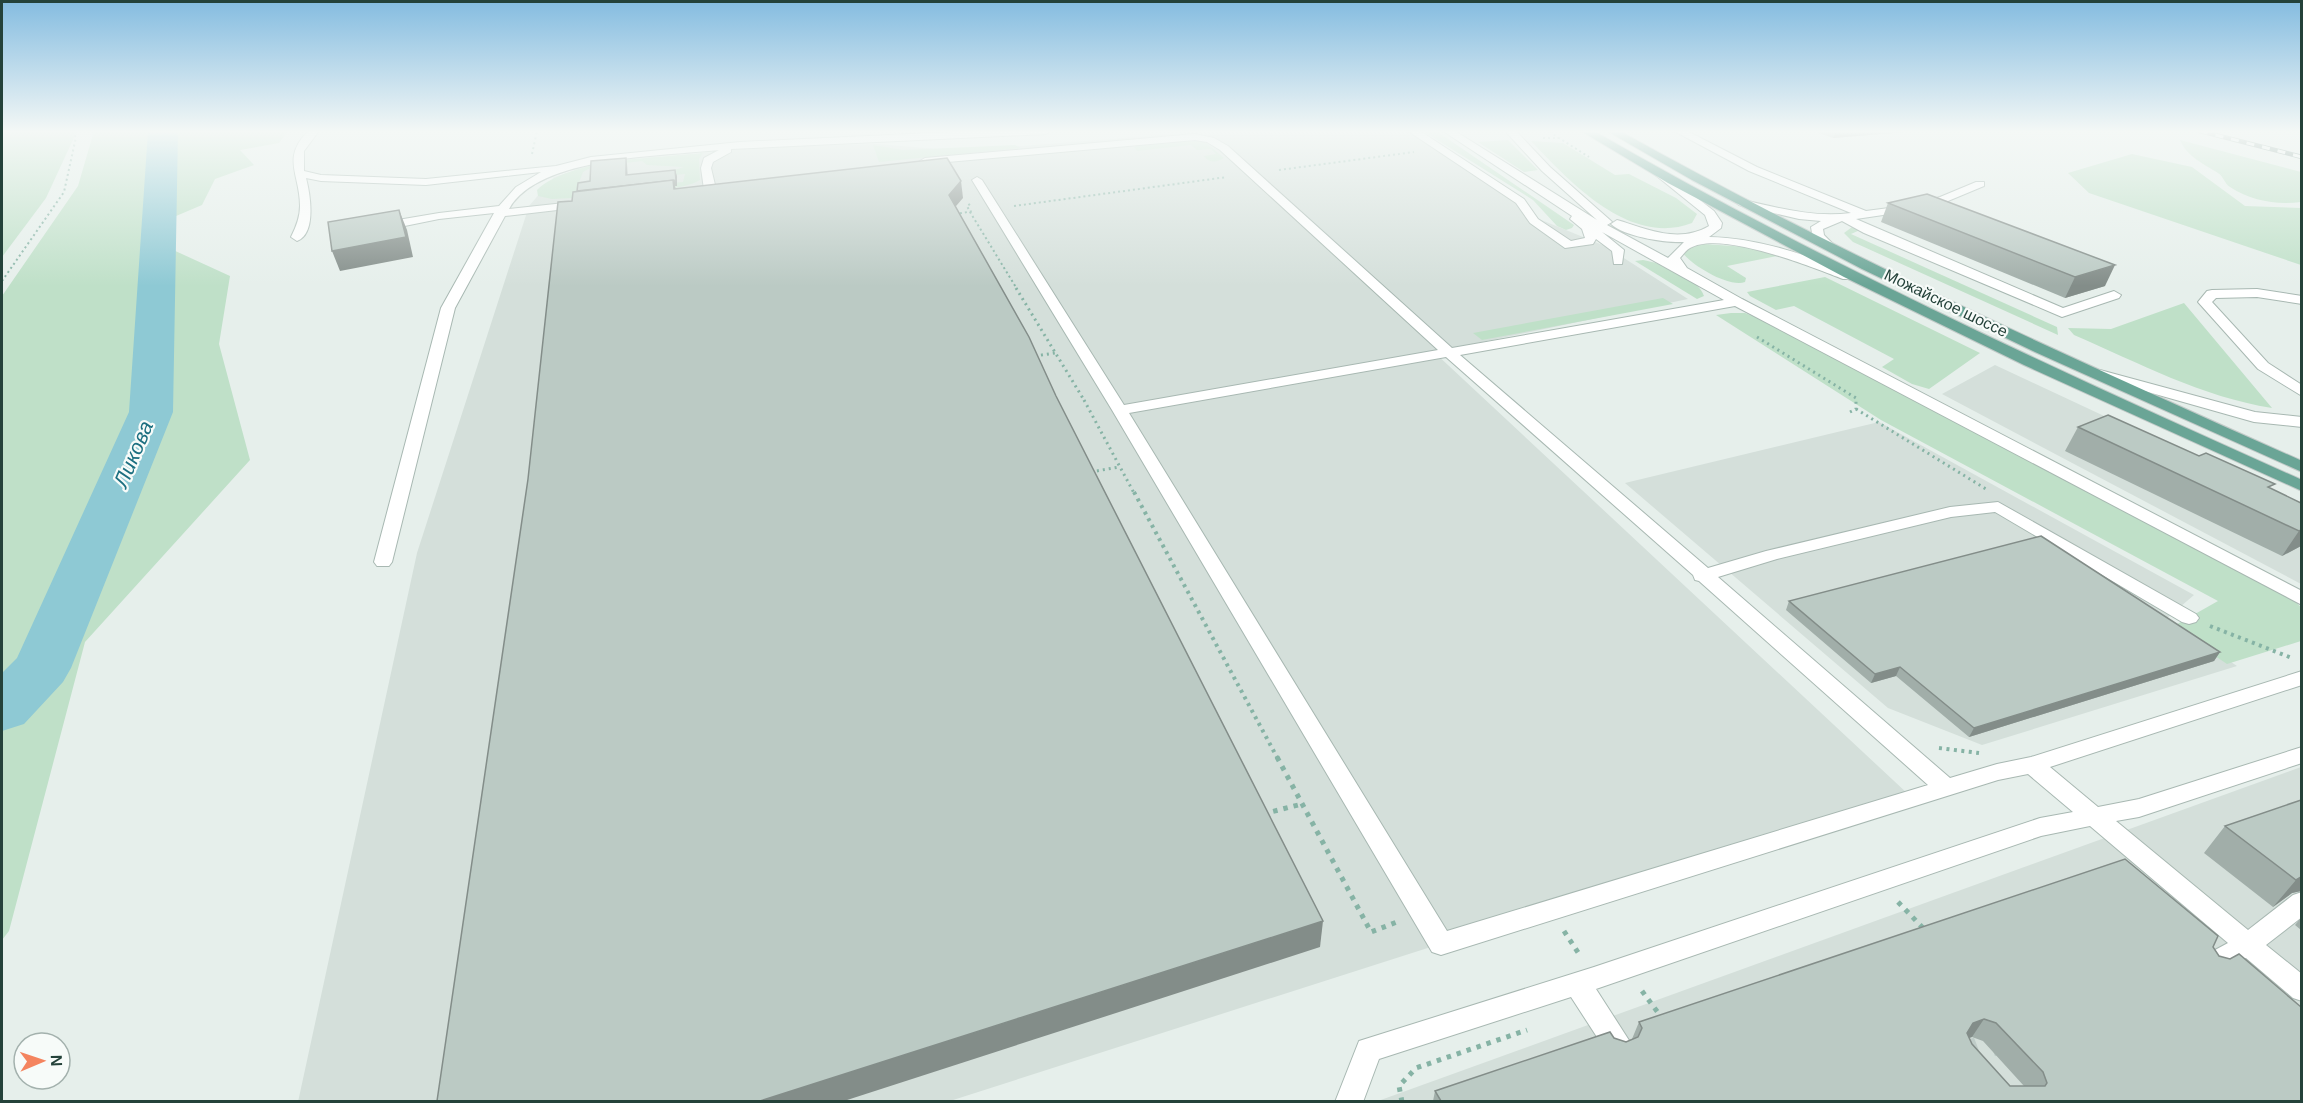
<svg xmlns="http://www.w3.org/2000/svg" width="2303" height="1103" font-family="Helvetica,sans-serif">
	<rect width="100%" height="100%" fill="#e6efeb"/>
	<g fill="#d4dfda">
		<polygon points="1211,131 1407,131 1539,219 1605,246 1688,299 1434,352 1908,794 950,1101 298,1102 417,553 529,206 554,177 601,163 765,147 877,144 961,151"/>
		<polygon points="1995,365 2301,508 2301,584 1942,394"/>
		<polygon points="1879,422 2194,595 2166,619 2237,666 1982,745 1888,708 1625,483"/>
		<polygon points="2301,767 2301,1101 1378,1102 1378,1101"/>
	</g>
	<g fill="#bfe0c8">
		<polygon points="2,131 77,131 46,198 2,257"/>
		<polygon points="94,131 288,131 279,143 240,150 254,165 215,179 202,205 169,219 155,239 171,249 230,276 219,344 250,460 85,642 9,931 2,940 2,296 78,186"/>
		<polygon points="1423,131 1436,131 1451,141 1574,225 1572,228 1566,230 1557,226 1533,200"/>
		<polygon points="1508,140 1538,170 1524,172 1478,142"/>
		<path d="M 2180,140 L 2301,172 L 2301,202 C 2276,205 2252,201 2230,187 C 2224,183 2224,177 2218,173 C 2204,164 2187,157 2180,140 Z"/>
		<path d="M 1197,141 L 1205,142 L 1224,158 C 1216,163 1209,163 1204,156 L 1216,154 L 1211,149 L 1197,150 L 1191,145 L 1137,151 L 1134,147 L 1152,142 Z"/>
		<path d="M 1531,141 L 1563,143 L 1615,175 L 1629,174 L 1676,198 L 1697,214 L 1692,223 C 1630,247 1570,182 1531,141 Z"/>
		<polygon points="873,145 903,150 1015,145 1021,148 879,162"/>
		<path d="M 703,153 L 699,159 L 700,180 C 686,188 662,191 647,185 L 683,182 L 685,174 L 652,177 L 684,167 L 647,165 L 642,161 L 592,167 L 583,172 L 573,198 L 552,199 L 538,196 L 537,190 C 571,158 657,158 703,153 Z"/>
		<polygon points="2132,154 2192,167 2245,206 2301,208 2301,265 2089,193 2068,173"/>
		<polygon points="1852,227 1860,230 1851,234 2057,327 2058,335 1853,242 1844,233"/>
		<path d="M 1704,244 L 1748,247 L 1777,256 L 1727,266 L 1746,278 L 1745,282 C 1729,288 1691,265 1682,252 L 1692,247 Z"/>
		<path d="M 1643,260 C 1662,263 1697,277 1704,296 L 1697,299 L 1635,261 Z"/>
		<polygon points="1825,277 1980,353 1929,389 1912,384 1882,367 1894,359 1794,306 1776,310 1750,296 1747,292"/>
		<polygon points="1663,298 1673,304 1482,340 1473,333"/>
		<path d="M 2184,303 L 2272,408 C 2202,397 2139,363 2074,335 L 2068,328 L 2111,329 Z"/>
		<polygon points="1731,313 1745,313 1760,319 2291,598 2301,607 2301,641 2227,664 2172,627 2218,601 1881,420 1716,315"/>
	</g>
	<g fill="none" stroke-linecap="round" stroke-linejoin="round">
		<polygon fill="#8ec9d4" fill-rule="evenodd" points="148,131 178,131 173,412 71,668 63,682 24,724 2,731 2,673 17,658 129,412"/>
		<polyline stroke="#bfccc8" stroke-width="25" stroke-dasharray="25 13" stroke-linecap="butt" points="1955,1058 2008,1038"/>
		<g stroke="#a8b8b2" stroke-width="2">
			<g id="minor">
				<path d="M 308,131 L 319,131 L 304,151 L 304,171 L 321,175 L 426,179 L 556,166 L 591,157 L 740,142 L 974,131 L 1051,131 L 1046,134 L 731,149 L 731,152 L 713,162 L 711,168 L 716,189 L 710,192 L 704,189 L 701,168 L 704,158 L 719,150 C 665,156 538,156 509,209 L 583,201 L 589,204 L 583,207 L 505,216 L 455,308 L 392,562 L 389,566 L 377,566 L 374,562 L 441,308 L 494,213 L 439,219 L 380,231 L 374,227 L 380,223 L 439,213 L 499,206 L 516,187 L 541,172 L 426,185 L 321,181 L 306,178 C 310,193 317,234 297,241 L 291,237 C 296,227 300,217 300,206 C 300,174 281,159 308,131 Z"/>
				<path d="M 1408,131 L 1420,131 L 1524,199 L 1538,219 L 1571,241 L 1585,238 L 1582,229 L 1570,219 L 1572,216 L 1443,131 L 1455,131 L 1597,220 L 1542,171 L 1505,131 L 1516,131 L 1550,167 L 1610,220 L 1612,222 L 1607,225 L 1668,258 L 1684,242 C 1666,243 1625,237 1611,224 L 1617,220 C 1648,229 1678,244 1709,226 L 1705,215 L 1653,173 L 1658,170 L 1662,171 L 1714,211 L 1722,223 L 1721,228 L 1709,237 C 1759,238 1806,255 1853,273 L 1854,276 L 1853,279 L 1843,279 C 1812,267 1720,230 1690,248 C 1686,250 1683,255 1680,258 L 1687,268 L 1742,299 L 2302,591 L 2302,605 L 1735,306 L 1460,355 L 1708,568 L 1766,551 L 1950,507 L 1998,502 L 2196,614 L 2199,618 L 2196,622 L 2189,624 L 2182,622 L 1995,512 L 1951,517 L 1777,559 L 1718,577 L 1950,778 L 1997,764 L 2031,757 L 2302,671 L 2302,685 L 2050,767 L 2098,807 L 2139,799 L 2302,747 L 2302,763 L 2139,817 L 2116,821 L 2248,930 L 2293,895 L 2302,892 L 2302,917 L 2266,945 L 2302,974 L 2302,1001 L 2293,998 L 2246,958 L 2213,975 L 2204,972 L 2200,964 L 2204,956 L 2228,943 L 2090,826 L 2041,836 L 1596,989 L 1632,1045 L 1628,1054 L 1618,1058 L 1608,1054 L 1571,997 L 1379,1059 L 1363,1102 L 1335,1102 L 1359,1041 L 1594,967 L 2040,818 L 2073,812 L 2028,774 L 1998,780 L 1441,955 L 1432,952 L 1112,410 L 972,180 L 977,177 L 982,180 L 1124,405 L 1438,350 L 1220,150 L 1207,142 L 1195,140 L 925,164 L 920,161 L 925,158 L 1195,134 L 1214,138 L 1228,146 L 1452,348 L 1724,300 L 1602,232 L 1624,250 L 1622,264 L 1614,264 L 1612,251 L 1596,239 L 1593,244 L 1565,248 L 1530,223 L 1516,203 ZM 1446,357 L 1693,575 L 1695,580 L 1699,581 L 1928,785 L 1447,931 L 1129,413 Z"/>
				<path d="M 1674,131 L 1687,131 L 1757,167 L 1866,211 L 1912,205 L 1940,197 L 1976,182 L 1984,182 L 1984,186 L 1948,201 L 1917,210 L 1856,219 L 2063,308 L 2114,291 L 2121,295 L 2119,298 L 2062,317 L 1864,233 L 1842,221 L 1823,229 L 1824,235 L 1835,246 L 1829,250 C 1818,247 1812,237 1811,227 L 1821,221 L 1799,219 L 1739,205 L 1737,203 L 1743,200 C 1779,208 1814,218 1851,213 L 1749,171 Z"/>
				<polygon points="2257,289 2302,296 2302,304 2257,297 2216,298 2212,302 2268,363 2302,385 2302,396 2258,369 2198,302 2207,291 2212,290"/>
				<polygon points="2100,370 2255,412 2302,417 2302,427 2254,422 2095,377 2093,374 2095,371"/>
			</g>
		</g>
		<g stroke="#c2cac8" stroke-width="2">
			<g id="major">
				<path d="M 1581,131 L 1594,131 C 1822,263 2061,372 2302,480 L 2302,491 L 2024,365 L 1844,277 L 1668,183 Z"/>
				<path d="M 1607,131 L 1620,131 C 1841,255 2071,358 2302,461 L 2302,472 L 2035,352 L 1862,269 L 1692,180 Z"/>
			</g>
		</g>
		<g stroke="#86b3a5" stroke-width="2" stroke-dasharray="2 3" stroke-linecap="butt">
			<polyline points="1550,131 1558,138"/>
			<polyline points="1543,138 1559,138 1589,157"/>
			<polyline points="532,154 537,131"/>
			<polyline points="1279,170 1414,152"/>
			<polyline points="970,204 967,206 970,212 1017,289"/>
			<polyline points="1014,206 1227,177"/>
			<polyline points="955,214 974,211"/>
			<polyline points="2,281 64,192 76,137 71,131"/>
		</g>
		<g stroke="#86b3a5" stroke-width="3" stroke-dasharray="2 4" stroke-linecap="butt">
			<polyline points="1016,288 1084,400"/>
			<polyline points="1757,337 1856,398 1856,409 1848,413"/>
			<polyline points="1035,356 1055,353"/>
			<polyline points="1084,400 1134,493"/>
			<polyline points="1856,409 1986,489"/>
			<polyline points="1091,472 1119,467"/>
		</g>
		<g stroke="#86b3a5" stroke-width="4" stroke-dasharray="3 4.5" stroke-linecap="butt">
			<polyline points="1134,492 1278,759"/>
			<polyline points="2210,626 2292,658"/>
			<polyline points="1939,748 1979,753"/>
		</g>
		<g stroke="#86b3a5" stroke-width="5" stroke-dasharray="4.5 6" stroke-linecap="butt">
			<polyline points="1277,757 1371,932 1397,922"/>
			<polyline points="1263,814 1302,804"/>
			<polyline points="1898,902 1924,929"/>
			<polyline points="1564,931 1581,957"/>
			<polyline points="1642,991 1662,1018"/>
			<polyline points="1402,1102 1399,1086 1416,1068 1527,1030"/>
		</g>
		<use href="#minor" fill="#fff" fill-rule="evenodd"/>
		<use href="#major" fill="#6aa596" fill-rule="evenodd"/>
		<g stroke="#5f7d75" stroke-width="4.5">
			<polyline id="rail" points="2200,131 2302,157"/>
		</g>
		<use href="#rail" stroke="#f7fbf9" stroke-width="3" stroke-dasharray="8" stroke-linecap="butt"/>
	</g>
	<g fill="#a1aea9" fill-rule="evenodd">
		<polygon points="1813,131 1917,131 1833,138"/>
		<polygon points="1888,203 2105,286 2065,298 1881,222"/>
		<polygon points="2078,427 2272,489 2301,503 2301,546 2282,556 2065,451"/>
		<polygon points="1789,601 2220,652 2214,661 1969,737 1896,676 1871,683 1786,610"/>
		<polygon points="2301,800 2301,891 2292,893 2273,907 2204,853 2225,826"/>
		<polygon points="2301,918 2301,930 2295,925"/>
		<path d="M 2213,947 L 2301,1101 L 1433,1101 L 1435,1091 L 1614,1038 L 1626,1042 L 1632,1039 L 1639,1022 ZM 1972,1037 L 1983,1041 L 2024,1086 L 2010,1086 L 1972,1044 L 1969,1038 Z"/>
	</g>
	<g fill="#838d89">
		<polygon points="1836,131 1917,131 1833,138"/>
		<polygon points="626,158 627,164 628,182 626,175"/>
		<polygon points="675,170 677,176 677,186 675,186 678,197 678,207 579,198"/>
		<polygon points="961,181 963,198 950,213 949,195"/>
		<polygon points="399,210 407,230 413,257 340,271 332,251"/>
		<polygon points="2115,265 2105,286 2065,298 2075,277"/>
		<polygon points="2301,530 2301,546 2282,556 2299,531"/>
		<polygon points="2220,652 2214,661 1969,737 1974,728"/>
		<polygon points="1900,667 1896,676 1871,683 1875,674"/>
		<polygon points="2301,877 2301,891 2292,893 2273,907 2296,880"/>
		<polygon points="1323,921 1320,947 844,1101 760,1101"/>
		<polygon points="1984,1019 1972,1037 1960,1041 1973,1023"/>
	</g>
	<g fill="#bbcac4" stroke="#838d89" stroke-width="1.5" fill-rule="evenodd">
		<polygon points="626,158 626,175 675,170 676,180 577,191 578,183 590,181 591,161"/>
		<polygon points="947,158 961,181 949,195 1029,337 1056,396 1323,921 760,1101 437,1101 528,479 558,202 572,201 573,192 673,180 674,189"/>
		<polygon points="1927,194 2115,265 2075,277 1888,203"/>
		<polygon points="399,210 406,237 332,251 328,222"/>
		<polygon points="2108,415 2199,456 2206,453 2275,484 2268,487 2301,503 2301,530 2299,531 2078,427"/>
		<polygon points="2041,536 2220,652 1974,728 1900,667 1875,674 1789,601"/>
		<polygon points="2301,800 2301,877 2296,880 2225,826"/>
		<path d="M 2125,859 L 2218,936 L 2213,947 L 2219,956 L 2230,959 L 2239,954 L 2301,1007 L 2301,1101 L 1441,1101 L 1435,1091 L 1610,1032 L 1614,1038 L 1626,1042 L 1638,1037 L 1642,1028 L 1639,1022 ZM 1984,1019 L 1996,1023 L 2043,1072 L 2047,1083 L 2045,1086 L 2010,1086 L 1972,1044 L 1967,1033 L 1973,1023 Z"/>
	</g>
	<linearGradient id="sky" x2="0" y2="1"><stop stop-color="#84bce0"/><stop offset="0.46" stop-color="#f4f8f6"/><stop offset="1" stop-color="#f4f8f6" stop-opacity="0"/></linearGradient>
	<rect width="2303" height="286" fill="url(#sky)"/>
	<g text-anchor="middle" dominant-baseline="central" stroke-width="4.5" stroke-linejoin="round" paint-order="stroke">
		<g font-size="16" fill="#24423a" stroke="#f7fbf9">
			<text transform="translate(1946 303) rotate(26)">Можайское шоссе</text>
		</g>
		<g font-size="21" font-style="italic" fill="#1c6f80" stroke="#f7fbf9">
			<text transform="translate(133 454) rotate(-67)">Ликова</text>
		</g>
	</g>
	<rect width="2303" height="1103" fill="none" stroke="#24423a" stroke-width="6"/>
	<g transform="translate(42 1061) rotate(88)"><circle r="28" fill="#f7fbf9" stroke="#a3b1ad" stroke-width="1.5"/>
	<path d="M0-4.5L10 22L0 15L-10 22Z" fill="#f4845f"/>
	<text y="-9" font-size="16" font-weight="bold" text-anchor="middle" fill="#24423a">N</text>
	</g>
</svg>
